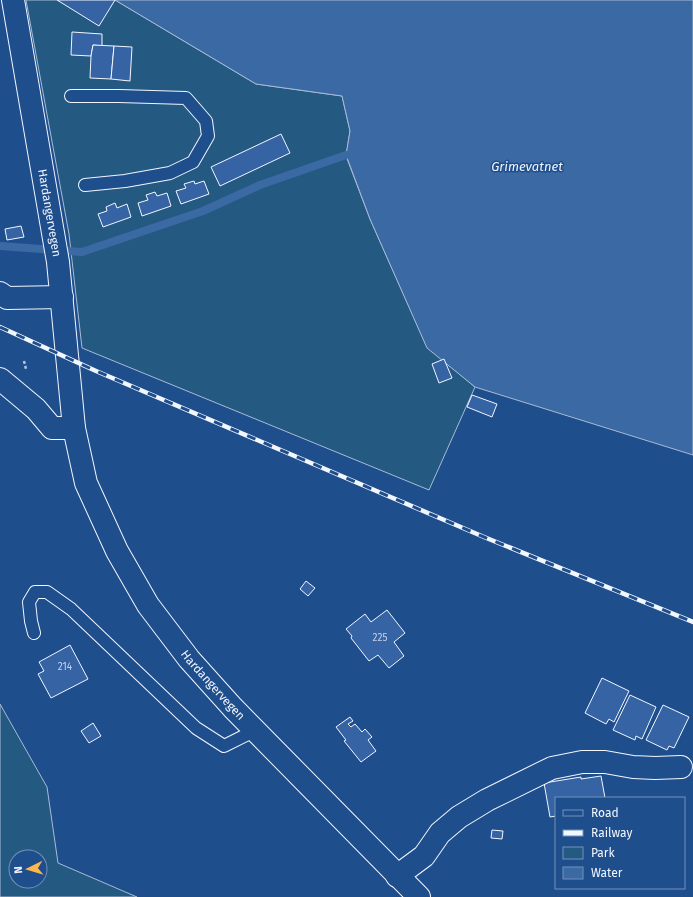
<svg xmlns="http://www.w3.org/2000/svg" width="693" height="897" font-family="'Fira Sans',sans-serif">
	<rect width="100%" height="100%" fill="#1f4e8c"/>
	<g fill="#245a82" stroke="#a8bbd7" fill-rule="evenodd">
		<polygon points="26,0 115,0 256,84 342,96 350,131 346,156 370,219 427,347 475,387 429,490 82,348 69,234"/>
		<path d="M 0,704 L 47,787 L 58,863 L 137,897 L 0,897 ZM 16,857 L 40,857 L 40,881 L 16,881 Z"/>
	</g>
	<polygon fill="#3b69a3" stroke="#a8bbd7" points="115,0 693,0 693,455 475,387 427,348 370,219 346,155 350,131 342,96 256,84"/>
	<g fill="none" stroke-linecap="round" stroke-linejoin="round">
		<polyline stroke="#3b69a3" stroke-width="8" points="0,246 82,252 203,211 260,185 346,155"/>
	</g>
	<g fill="#3563a3" stroke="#f2f6ff">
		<polygon points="57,0 115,0 99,26"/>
		<polygon points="72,32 102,34 102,46 93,45 91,56 71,55"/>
		<polygon points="93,45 114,46 111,79 90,78 91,56"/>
		<polygon points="114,46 132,47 130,81 111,79"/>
		<polygon points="281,134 290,153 220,186 211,167"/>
		<polygon points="194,181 195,184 204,181 209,194 181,204 176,191 186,188 184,184"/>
		<polygon points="155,192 157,196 167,193 171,206 142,216 138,203 148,200 146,195"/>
		<polygon points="115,203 117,208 127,204 131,217 103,227 98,214 107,211 106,207"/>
		<polygon points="21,226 24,237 7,240 5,229"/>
		<polygon points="444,359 452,378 439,383 432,364"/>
		<polygon points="472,395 497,404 492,417 467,407"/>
		<polygon points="306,581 315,588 308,596 300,589"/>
		<polygon points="387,610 405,633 394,642 404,656 389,668 378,655 369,661 351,638 352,636 346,629 365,614 371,622"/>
		<polygon points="70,645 88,679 51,698 38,674 44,671 39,662"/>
		<polygon points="602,678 629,691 614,722 609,719 606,724 585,713"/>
		<polygon points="630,695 656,707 642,739 636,736 635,740 613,730"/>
		<polygon points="663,705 689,717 674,748 669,746 667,750 646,740"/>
		<polygon points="350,717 353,721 348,724 351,727 355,724 362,732 365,729 372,737 368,740 376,751 361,762 344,741 346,740 336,727"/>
		<polygon points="93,723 101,736 89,743 81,731"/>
		<polygon points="601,776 605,798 556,798 556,816 550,817 544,783 581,777 581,779"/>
		<polygon points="492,830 503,831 502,839 491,838"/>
	</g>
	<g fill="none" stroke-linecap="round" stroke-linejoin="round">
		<g stroke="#f2f6ff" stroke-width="14">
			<g id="service">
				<polyline points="71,96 119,96 186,98 206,121 208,136 193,162 170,173 125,181 85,185"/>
				<polyline points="34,633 31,621 29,602 35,592 47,592 71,609 196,728 224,746 256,730"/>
			</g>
		</g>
		<g stroke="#f2f6ff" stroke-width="24">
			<g id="minor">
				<polyline points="0,293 7,298 62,297"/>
				<polyline points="0,379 36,409 52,428 74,428"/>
				<polyline points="397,876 424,856 440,833 459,817 487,800 552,768 582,762 605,762 633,767 655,768 681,767"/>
			</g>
		</g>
		<g stroke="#f2f6ff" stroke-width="24">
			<g id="primary">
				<path id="s1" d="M 13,0 L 58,262 L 74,428 L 86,483 L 117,551 L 148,605 L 189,659 L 233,708 L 419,897"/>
			</g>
		</g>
		<polyline stroke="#b3c4dc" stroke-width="2.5" stroke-dasharray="3 2" stroke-linecap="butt" points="24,361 26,369"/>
		<use href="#service" stroke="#1f4e8c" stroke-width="12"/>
		<use href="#minor" stroke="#1f4e8c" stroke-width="22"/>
		<use href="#primary" stroke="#1f4e8c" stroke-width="22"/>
		<g stroke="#f2f6ff" stroke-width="4.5">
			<polyline id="rail" points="0,327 96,371 484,537 693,622"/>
		</g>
		<use href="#rail" stroke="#1f4e8c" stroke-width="3" stroke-dasharray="9" stroke-linecap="butt"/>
	</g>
	<g text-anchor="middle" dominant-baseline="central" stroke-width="3" stroke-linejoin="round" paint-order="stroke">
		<g font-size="10" fill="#c3d1e8">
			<text x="380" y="638">225</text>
			<text x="65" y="667">214</text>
		</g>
		<g font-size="12" fill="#f2f6ff" stroke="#1f4e8c">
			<text stroke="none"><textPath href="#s1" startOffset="216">Hardangervegen</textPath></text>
			<text stroke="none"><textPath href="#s1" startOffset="729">Hardangervegen</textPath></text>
		</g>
		<g font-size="13" font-style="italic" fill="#f2f6ff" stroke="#1f4e8c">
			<text x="527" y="166">Grimevatnet</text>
		</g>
	</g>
	<rect x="555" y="797" width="130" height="92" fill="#1f4e8c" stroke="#7391ba"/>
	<rect x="563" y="810" width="20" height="6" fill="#1f4e8c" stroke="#7391ba"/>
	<text x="591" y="817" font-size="12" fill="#f2f6ff">Road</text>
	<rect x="563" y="830" width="20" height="6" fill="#f2f6ff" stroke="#7391ba"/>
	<text x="591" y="837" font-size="12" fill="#f2f6ff">Railway</text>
	<rect x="563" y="847" width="20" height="12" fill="#245a82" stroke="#7391ba"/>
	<text x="591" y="857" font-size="12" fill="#f2f6ff">Park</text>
	<rect x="563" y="867" width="20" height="12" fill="#3b69a3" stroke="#7391ba"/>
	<text x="591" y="877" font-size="12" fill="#f2f6ff">Water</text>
	<g transform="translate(28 869) rotate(265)"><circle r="19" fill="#1f4e8c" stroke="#7391ba"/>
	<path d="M0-3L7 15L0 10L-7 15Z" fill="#ffb74d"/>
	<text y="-6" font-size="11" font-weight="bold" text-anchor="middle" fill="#f2f6ff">N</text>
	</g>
</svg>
